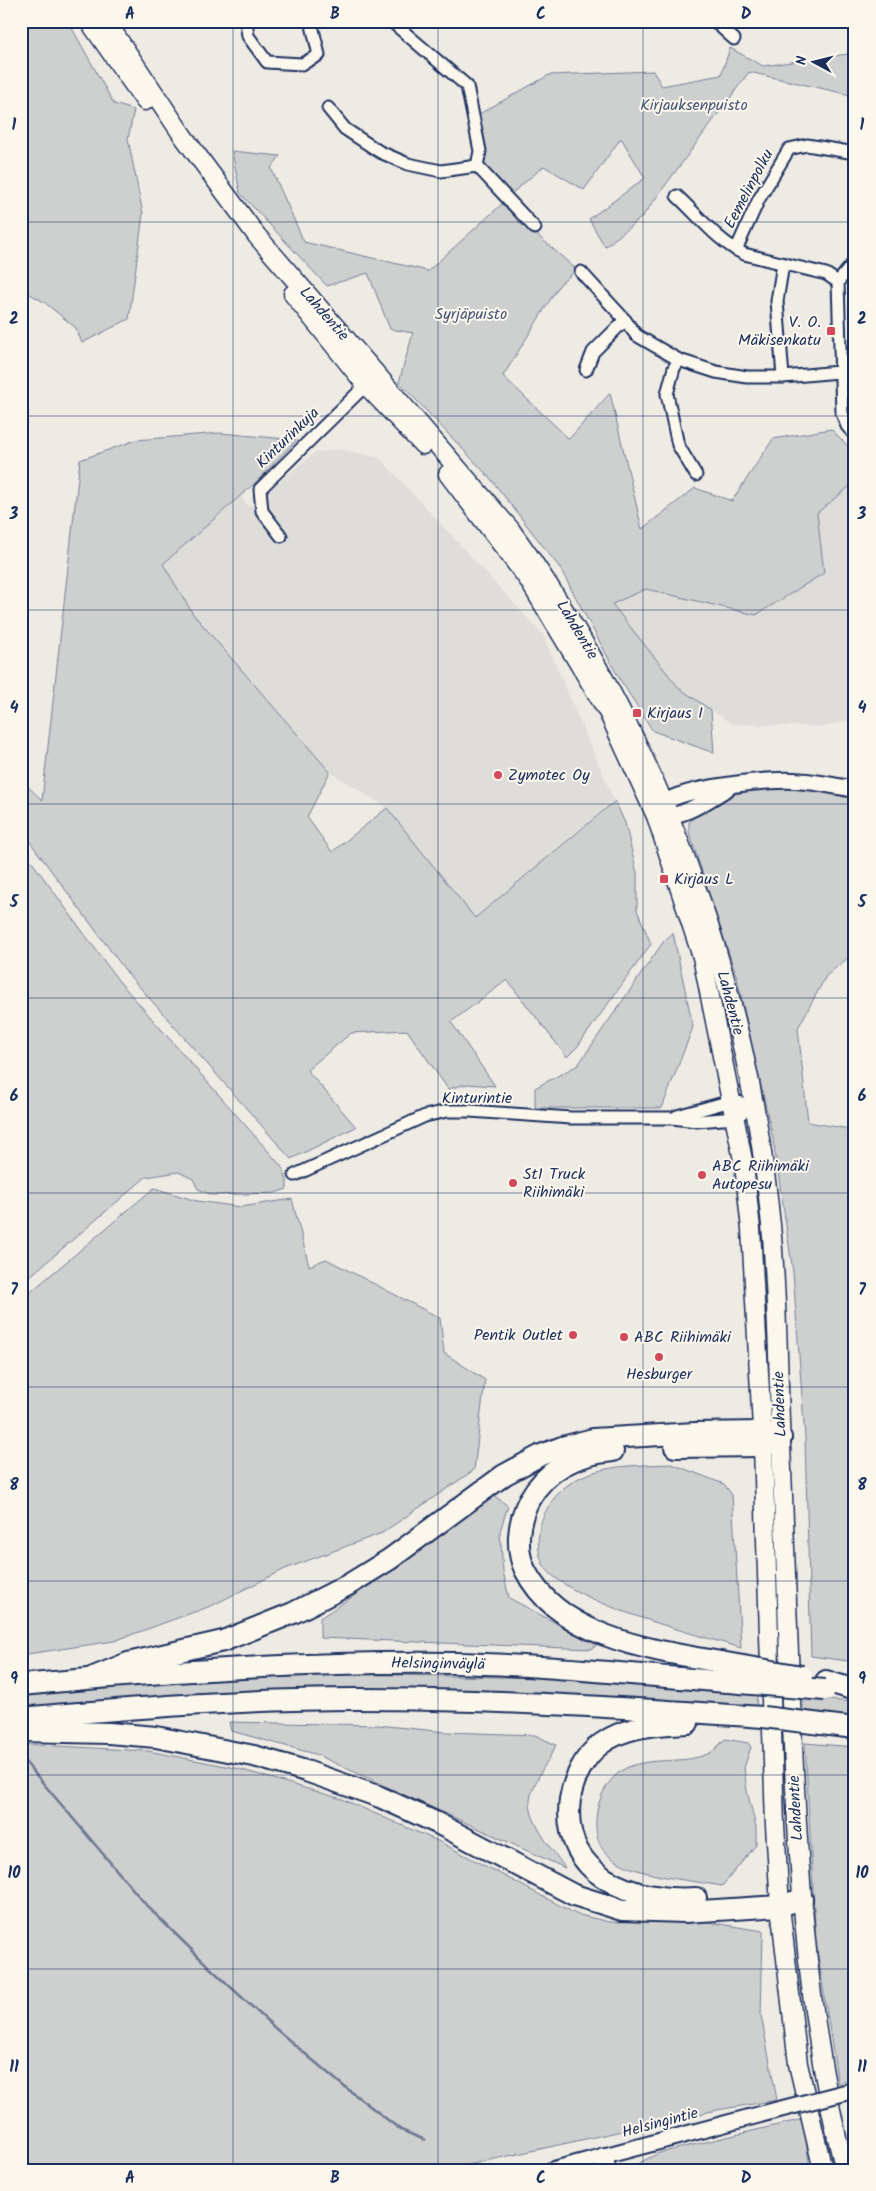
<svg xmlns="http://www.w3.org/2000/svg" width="876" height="2191" font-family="Kalam,sans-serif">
	<rect width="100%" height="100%" fill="#eeebe4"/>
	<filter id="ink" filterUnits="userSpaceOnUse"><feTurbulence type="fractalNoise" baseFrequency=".02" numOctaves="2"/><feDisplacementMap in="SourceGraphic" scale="10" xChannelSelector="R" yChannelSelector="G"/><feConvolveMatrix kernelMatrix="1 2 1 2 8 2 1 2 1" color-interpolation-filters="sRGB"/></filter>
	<g filter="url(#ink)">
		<g fill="#deddda">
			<polygon points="340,449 380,458 543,635 614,800 474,918 387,808 330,772 193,614 163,564 241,496 249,507 314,453"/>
			<polygon points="855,482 855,719 822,727 732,724 679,688 611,604 646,589 756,615 824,573 817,513"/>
		</g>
		<g fill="#cecfcf" stroke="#747f96">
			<polygon points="21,21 68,21 114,104 134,110 128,139 143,214 129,319 82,343 76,328 44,302 21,289"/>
			<polygon points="730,48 763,66 855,53 855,96 749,72 642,217 605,247 589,219 645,178 621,138 584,190 544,166 511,194 480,164 479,114 549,75 653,71 662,86 721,75"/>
			<polygon points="232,151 280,156 271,168 304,242 428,271 502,204 577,270 560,284 503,376 569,439 610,393 642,529 695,488 732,501 773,439 831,429 855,453 855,482 817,513 824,573 756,615 646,589 612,604 679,688 711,710 714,753 653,731 619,678 560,568 490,478 399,382 413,333 390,329 368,273 327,286 240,193"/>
			<polygon points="220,433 297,440 255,483 163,564 193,614 330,772 307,817 332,852 387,808 475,918 615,801 625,823 637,873 637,910 651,944 577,1047 567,1057 507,980 451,1022 495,1086 467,1084 448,1089 407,1030 351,1033 307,1070 356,1127 291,1159 128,974 21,830 21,780 42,800 80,460 136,440"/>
			<path d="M 779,785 L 855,794 L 855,952 L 826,976 L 798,1028 L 808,1122 L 855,1130 L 855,1662 L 811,1656 L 805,1438 L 793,1272 L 773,1139 L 737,978 L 689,832 L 689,822 C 716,798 743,789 779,785 Z"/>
			<polygon points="21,847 118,980 282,1167 287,1180 287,1189 275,1193 212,1195 198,1189 193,1179 179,1172 146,1177 21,1284"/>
			<polygon points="673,933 693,1027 662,1108 535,1108 535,1088 578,1065 664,941"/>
			<polygon points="154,1188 197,1201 241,1207 292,1199 309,1266 326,1259 440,1318 444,1353 485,1380 474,1470 382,1533 285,1569 211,1606 114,1641 21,1655 21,1300"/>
			<path d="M 672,1464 L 724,1484 L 732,1495 L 741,1648 C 699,1635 562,1601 543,1564 C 535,1547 538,1524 547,1509 C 572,1463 626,1466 672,1464 Z"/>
			<polygon points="493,1495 508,1506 500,1531 503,1571 509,1598 597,1645 591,1649 320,1638 320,1618 390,1572"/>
			<polygon points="341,1674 549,1678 757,1693 756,1711 549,1695 21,1711 21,1693 95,1687"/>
			<polygon points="803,1698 855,1702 855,1719 803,1714"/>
			<path d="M 229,1722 L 377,1725 L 446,1732 L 535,1735 L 556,1745 C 548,1761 536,1778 531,1795 C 524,1817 553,1850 565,1868 L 315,1754 L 231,1731 Z"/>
			<path d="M 725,1739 L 748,1743 L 751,1747 L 744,1768 L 747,1791 L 756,1827 L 756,1845 L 722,1886 C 690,1880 625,1876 604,1851 C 595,1840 595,1824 597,1811 C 600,1794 610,1776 626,1768 C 651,1756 681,1765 708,1754 C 714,1751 720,1744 725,1739 Z"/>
			<polygon points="805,1743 855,1747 855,2075 838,2084 816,1943"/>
			<polygon points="21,1744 148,1751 236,1768 342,1799 440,1842 576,1914 609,1922 695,1920 763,1931 761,2015 777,2100 717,2110 445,2170 21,2170"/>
			<polygon points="803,2119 810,2170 633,2170 639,2163 659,2153"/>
		</g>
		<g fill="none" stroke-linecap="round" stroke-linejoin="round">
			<polyline stroke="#6d7892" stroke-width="2.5" points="21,1757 147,1906 207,1965 276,2029 341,2084 401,2130 425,2140"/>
			<g stroke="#1b2f5e" stroke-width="15">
				<g id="street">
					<polyline points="246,21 248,36 267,62 302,64 319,55 311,21"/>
					<polyline points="391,21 467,86 480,151 477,166"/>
					<polyline points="714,21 734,39"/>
					<polyline points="328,108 345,129 380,152 408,164 441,171 477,166"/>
					<polyline points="477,166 535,228"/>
					<path d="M 677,196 C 699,216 717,241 744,254 L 826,274 L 838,282 L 842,413 L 847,426 L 855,435"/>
					<polyline points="736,250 759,199 789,149 807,145 855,153"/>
					<polyline points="581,272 625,320 636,335 679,360 716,372 747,377 783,377 839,372"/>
					<polyline points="838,282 855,261"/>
					<polyline points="679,360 674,368 667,394 678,445 696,475"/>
					<polyline points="586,370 593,352 625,320"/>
					<polyline points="783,377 777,301 783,264"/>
					<polyline points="281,536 262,511 260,489 370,381"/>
					<polyline points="677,1116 731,1101 753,1105"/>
					<polyline points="295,1175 425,1116 447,1111 470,1111 571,1118 672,1118 697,1121 735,1118 753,1105"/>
				</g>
			</g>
			<g stroke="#1b2f5e" stroke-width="19">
				<g id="secondary">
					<path d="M 729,787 C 707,800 683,819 656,816 C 658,812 661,805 664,803 C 685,787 774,778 801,781 C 819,782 837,787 855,789"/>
					<polyline points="552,2170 777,2110"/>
				</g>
			</g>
			<g stroke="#1b2f5e" stroke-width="21">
				<g id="primary">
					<polyline points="89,21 145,101"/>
					<path d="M 106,21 L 183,136 L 257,236 L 510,529 C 656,731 747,977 771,1225 C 777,1291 778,1356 780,1422 C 786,1556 789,1690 797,1823 C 804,1940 815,2056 845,2170"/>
					<polyline points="293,294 366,385 423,445"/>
					<polyline points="448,474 528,579 608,712 656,816 702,957 744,1165 751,1229 763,1446 775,1825 780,1906 798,2064 823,2170"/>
					<polyline points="603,2157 607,2170"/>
				</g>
			</g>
			<g stroke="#1b2f5e" stroke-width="24">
				<g id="highway">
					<polyline points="675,1447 763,1446 781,1438"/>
					<path d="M 613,1451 C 578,1454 547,1468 529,1500 C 518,1521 515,1549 525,1570 C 562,1644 670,1652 743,1666"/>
					<polyline points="91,1678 128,1663 223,1641 293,1613 348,1585 390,1559 504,1475 541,1455 562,1447 593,1439 695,1433 762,1432 781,1438"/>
					<polyline points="826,1681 855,1690"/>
					<path d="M 21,1685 C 165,1671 309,1661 454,1663 C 550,1665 645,1676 740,1683"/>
					<path d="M 21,1718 C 132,1708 245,1699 356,1699 C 492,1699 628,1708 763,1717"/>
					<path d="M 688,1723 C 658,1725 626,1725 601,1744 C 584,1756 573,1780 570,1799 C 560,1876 633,1902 696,1898"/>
					<polyline points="813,1723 855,1728"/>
					<polyline points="21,1731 109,1733 156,1737 254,1756 306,1771 380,1797 437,1823 574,1895 622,1910 685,1912 780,1906 802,1899"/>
				</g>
			</g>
			<use href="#street" stroke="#fbf7ec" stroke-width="11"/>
			<use href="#secondary" stroke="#fbf7ec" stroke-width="15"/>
			<use href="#primary" stroke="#fbf7ec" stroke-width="18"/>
			<use href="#highway" stroke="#fbf7ec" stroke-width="20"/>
			<g stroke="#1b2f5e" stroke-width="19" stroke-linecap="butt">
				<polyline id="secondary-bridge" points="777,2110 855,2090"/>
			</g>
			<g stroke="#1b2f5e" stroke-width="24" stroke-linecap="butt">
				<g id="highway-bridge">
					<polyline points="743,1666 802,1676"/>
					<polyline points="740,1683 825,1690"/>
					<polyline points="763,1717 813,1723"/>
				</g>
			</g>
			<use href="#secondary-bridge" stroke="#fbf7ec" stroke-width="15"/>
			<use href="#highway-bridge" stroke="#fbf7ec" stroke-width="20"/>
		</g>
	</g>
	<path fill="none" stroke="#1b2f5e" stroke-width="1" stroke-opacity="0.55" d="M 233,21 L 233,2170M 438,21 L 438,2170M 643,21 L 643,2170M 21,222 L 855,222M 21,416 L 855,416M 21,610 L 855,610M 21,804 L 855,804M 21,998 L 855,998M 21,1193 L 855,1193M 21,1387 L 855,1387M 21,1581 L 855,1581M 21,1775 L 855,1775M 21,1969 L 855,1969"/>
	<g fill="#d1495b" stroke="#fbf7ec" stroke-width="2">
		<rect x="826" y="326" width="10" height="10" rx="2.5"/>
		<rect x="632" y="708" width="10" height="10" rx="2.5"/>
		<circle cx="498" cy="775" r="5"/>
		<rect x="659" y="874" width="10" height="10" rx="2.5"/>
		<circle cx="702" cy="1175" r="5"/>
		<circle cx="513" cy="1183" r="5"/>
		<circle cx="573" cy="1335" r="5"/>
		<circle cx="624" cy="1337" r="5"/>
		<circle cx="659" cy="1357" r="5"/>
	</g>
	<g text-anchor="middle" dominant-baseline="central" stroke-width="4" stroke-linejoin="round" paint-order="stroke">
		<g font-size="16" fill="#48577a" stroke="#fbf7ec">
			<text x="694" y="105">Kirjauksenpuisto</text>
			<text x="471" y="314">Syrjäpuisto</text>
		</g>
		<g font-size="16" fill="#1b2f5e" stroke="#fbf7ec">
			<text transform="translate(749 189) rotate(-62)">Eemelinpolku</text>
			<text transform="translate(324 314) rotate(49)">Lahdentie</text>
			<text transform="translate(288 438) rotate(-44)">Kinturinkuja</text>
			<text transform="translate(577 630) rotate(59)">Lahdentie</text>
			<text transform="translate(730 1003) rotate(75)">Lahdentie</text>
			<text x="477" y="1098">Kinturintie</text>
			<text transform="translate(780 1404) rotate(-92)">Lahdentie</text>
			<text transform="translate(438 1664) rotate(1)">Helsinginväylä</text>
			<text transform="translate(796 1808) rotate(-93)">Lahdentie</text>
			<text transform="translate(660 2123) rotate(-15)">Helsingintie</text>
		</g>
		<g font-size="16" fill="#1b2f5e" stroke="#fbf7ec" text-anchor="start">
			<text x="821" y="322" text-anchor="end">V. O.<tspan x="821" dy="18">Mäkisenkatu</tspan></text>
			<text x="647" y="713">Kirjaus I</text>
			<text x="508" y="775">Zymotec Oy</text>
			<text x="674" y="879">Kirjaus L</text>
			<text x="712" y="1166">ABC Riihimäki<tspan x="712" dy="18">Autopesu</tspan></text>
			<text x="523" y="1174">St1 Truck<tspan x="523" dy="18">Riihimäki</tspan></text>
			<text x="563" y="1335" text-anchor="end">Pentik Outlet</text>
			<text x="634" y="1337">ABC Riihimäki</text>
			<text x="659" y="1374" text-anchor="middle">Hesburger</text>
		</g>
	</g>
	<rect width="876" height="2191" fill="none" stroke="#fbf7ec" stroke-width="55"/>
	<g transform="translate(814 62) rotate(277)" stroke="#fbf7ec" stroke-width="4" paint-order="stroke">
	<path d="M0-4L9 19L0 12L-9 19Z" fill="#1b2f5e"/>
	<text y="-8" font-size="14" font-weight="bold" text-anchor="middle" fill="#1b2f5e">N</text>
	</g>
	<rect x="28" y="28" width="820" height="2136" fill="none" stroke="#1b2f5e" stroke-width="2"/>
	<g font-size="16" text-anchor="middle" font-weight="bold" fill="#1b2f5e">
		<text x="130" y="19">A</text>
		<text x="335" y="19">B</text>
		<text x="541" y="19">C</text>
		<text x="746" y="19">D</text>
		<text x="14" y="130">1</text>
		<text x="862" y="130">1</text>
		<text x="14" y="324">2</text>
		<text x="862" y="324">2</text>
		<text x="14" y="519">3</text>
		<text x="862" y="519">3</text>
		<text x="14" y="713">4</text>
		<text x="862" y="713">4</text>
		<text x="14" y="907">5</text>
		<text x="862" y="907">5</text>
		<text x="14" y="1101">6</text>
		<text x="862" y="1101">6</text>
		<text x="14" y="1295">7</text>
		<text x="862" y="1295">7</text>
		<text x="14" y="1490">8</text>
		<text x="862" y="1490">8</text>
		<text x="14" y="1684">9</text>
		<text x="862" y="1684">9</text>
		<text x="14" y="1878">10</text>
		<text x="862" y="1878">10</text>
		<text x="14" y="2072">11</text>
		<text x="862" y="2072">11</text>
		<text x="130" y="2183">A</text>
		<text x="335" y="2183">B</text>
		<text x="541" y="2183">C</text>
		<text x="746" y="2183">D</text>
	</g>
</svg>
